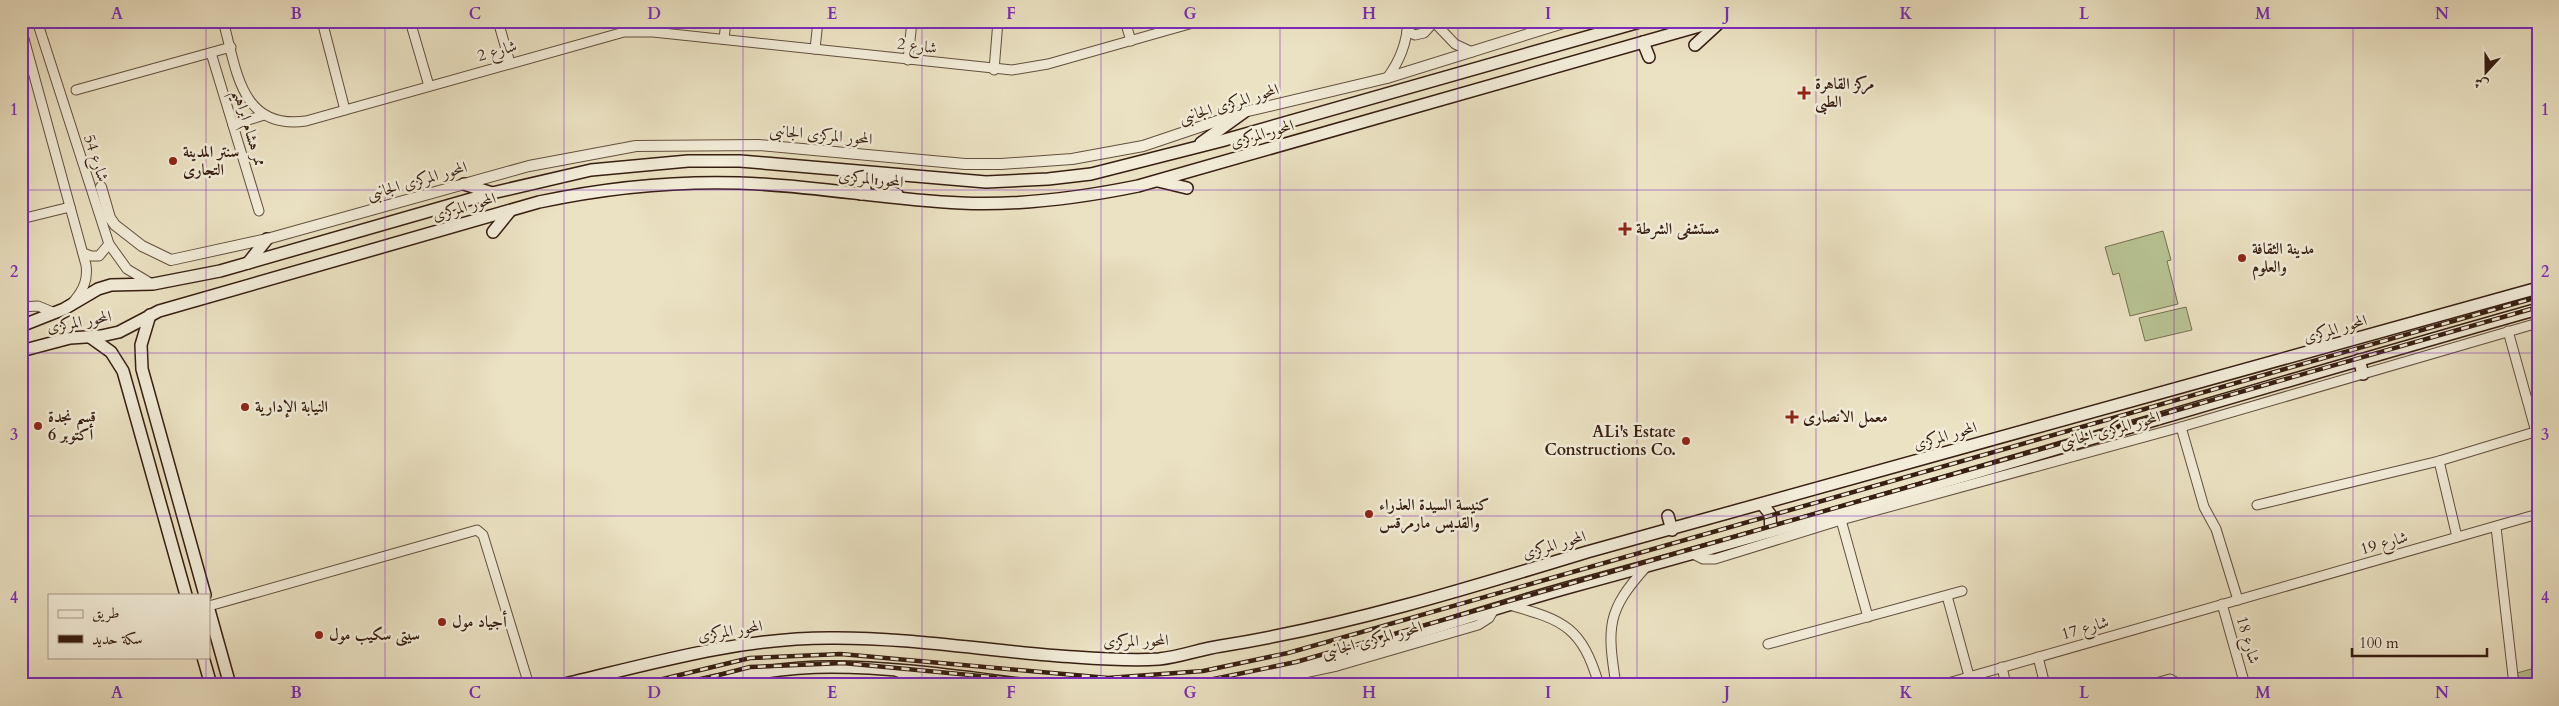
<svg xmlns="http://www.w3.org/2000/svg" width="2559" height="706" font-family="Cardo,Amiri,serif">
	<rect width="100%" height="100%" fill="#ebe2c3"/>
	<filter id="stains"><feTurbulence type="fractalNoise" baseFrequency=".004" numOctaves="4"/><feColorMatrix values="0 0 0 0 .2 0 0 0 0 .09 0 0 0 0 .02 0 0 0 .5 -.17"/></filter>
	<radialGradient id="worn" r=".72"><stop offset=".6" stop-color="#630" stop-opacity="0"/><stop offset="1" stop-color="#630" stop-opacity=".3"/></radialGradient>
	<g fill="#b8c393" stroke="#777052">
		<polygon points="2163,231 2171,260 2167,261 2178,304 2130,316 2119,273 2113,275 2105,247"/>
		<polygon points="2186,307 2192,330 2145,341 2139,318"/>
		<polygon points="2538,667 2538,685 2521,685 2517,673"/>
	</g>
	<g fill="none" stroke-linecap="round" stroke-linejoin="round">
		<g stroke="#634f3d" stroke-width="11">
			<g id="minor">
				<polyline points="37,21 109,244 127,269 152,284"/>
				<path d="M 223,21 C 237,70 240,130 306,121 L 624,32 L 653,32 L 1012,70 L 1048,64 L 1200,21"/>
				<polyline points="322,21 345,110"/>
				<polyline points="410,21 429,86"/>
				<polyline points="498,21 510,63"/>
				<polyline points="1125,21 1131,41"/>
				<polyline points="1433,21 1455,44 1472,52"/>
				<polyline points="21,22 28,23 32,21"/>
				<path d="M 21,28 L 86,265 C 88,279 84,289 74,301"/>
				<polyline points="1407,31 1415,35 1424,33 1434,22"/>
				<polyline points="724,39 726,21"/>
				<polyline points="815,49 818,21"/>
				<polyline points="211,53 259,211"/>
				<polyline points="908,60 912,21"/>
				<polyline points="994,70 998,21"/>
				<path d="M 1387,78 C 1400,61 1407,43 1408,21"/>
				<polyline points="76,90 231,47"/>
				<polyline points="233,125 264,115"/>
				<polyline points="21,219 70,207"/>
				<polyline points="83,253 91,256 99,256 109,244"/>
				<polyline points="21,307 38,306 55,313"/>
				<polyline points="2508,331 2536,432"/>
				<polyline points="2181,427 2204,507 2216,529 2238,600"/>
				<polyline points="2439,461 2457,537"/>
				<polyline points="2257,505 2439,461 2538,431"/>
				<polyline points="1841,520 1868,617"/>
				<polyline points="2496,527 2514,685"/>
				<polyline points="1691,553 1703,559 1715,559 1841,520 2181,427 2538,323"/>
				<polyline points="1947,596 1969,676"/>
				<polyline points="2222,604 2245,685"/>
				<path d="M 1509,605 C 1564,620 1582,627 1599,685"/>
				<polyline points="209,606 477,530 483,535 529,685"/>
				<polyline points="1768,644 1962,591"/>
				<polyline points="2038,657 2045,685"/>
				<polyline points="2002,667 2006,685"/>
				<polyline points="898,672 938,685"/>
				<polyline points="1249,685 1337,666 1478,625 1489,618 1495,608"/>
				<path d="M 1616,685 C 1607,627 1606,611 1647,566"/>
				<polyline points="1941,685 2538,514"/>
				<polyline points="2149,685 2170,679 2181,685"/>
			</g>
		</g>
		<g stroke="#634f3d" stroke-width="12">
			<polyline id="tertiary" points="101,187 110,218 115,225 142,246 171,260 267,239 529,166 636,146 759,145 965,164 1001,164 1072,159 1143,146 1244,112 1387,78 1570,21"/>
		</g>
		<g stroke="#361e10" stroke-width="14">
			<g id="secondary">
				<polyline points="1643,42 1649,57"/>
				<polyline points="1695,45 1720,22"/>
				<polyline points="1201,143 1244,112"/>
				<polyline points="849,174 860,178 864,183 865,189 861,194"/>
				<path d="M 887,175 L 883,179 C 880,190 888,192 897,194"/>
				<polyline points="1158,181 1187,188"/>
				<polyline points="464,184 492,193"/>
				<polyline points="493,232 510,211"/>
				<polyline points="248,263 267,239"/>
				<polyline points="150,315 141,345 142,369 205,595"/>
				<polyline points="21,326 64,309 98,289 111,285 153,284 220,271 492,193 591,170 688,161 740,161 986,182 1048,179 1091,174 1221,141 1643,21"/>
				<polyline points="90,337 111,352 123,371 186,595"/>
				<path d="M 21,351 L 70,338 L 101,336 L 119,332 L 159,311 L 539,202 C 605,188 671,181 739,183 C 813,185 887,200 961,203 C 1021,206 1079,198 1138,186 L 1717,21"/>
				<polyline points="2359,360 2363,374"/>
				<polyline points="1762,504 1770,514 1771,531"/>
				<polyline points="1668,516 1672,530"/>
				<polyline points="209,610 230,685"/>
				<polyline points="203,657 211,685"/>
				<path d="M 561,685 C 650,664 737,638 829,638 C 911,637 993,652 1075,657 C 1103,659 1131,661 1159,659 C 1180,657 1200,649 1221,646 C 1345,626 1466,589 1587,552 L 2538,288"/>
				<path d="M 695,685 C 739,675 785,667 831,667 C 896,667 962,677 1028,685"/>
				<path d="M 1214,685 C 1336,663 1454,619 1574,586 C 1896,499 2216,400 2538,309"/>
			</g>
		</g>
		<use href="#minor" stroke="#f2ecd8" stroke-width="9"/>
		<use href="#tertiary" stroke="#f2ecd8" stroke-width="10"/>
		<use href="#secondary" stroke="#f2ecd8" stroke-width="11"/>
		<g stroke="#361e10" stroke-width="4.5">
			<g id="rail">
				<polyline points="638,685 750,658 841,654 1108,678 1203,671 1288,653 2538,297"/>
				<polyline points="680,685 750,667 843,663 1076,685"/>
				<polyline points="1150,685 1199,682 1296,662 2538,307"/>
			</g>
		</g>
		<use href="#rail" stroke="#f2ecd8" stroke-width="2.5" stroke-dasharray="8" stroke-linecap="butt"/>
	</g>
	<path fill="none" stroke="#7b2cbf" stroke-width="1" stroke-opacity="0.55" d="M 206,21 L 206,595M 385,21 L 385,685M 564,21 L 564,685M 743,21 L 743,685M 922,21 L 922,685M 1101,21 L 1101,685M 1280,21 L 1280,685M 1458,21 L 1458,685M 1637,21 L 1637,685M 1816,21 L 1816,685M 1995,21 L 1995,685M 2174,21 L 2174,685M 2353,21 L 2353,685M 21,190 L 2538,190M 21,353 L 2538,353M 21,516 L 2538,516M 206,657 L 206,685"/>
	<g fill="#8f2418" stroke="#f2ecd8" stroke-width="2">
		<path d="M1801.5 85.5h5v5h5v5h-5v5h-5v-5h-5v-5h5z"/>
		<circle cx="173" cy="161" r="5"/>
		<path d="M1622.5 221.5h5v5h5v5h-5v5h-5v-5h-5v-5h5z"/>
		<circle cx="2242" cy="258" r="5"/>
		<circle cx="245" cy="407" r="5"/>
		<path d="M1789.5 409.5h5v5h5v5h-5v5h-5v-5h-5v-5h5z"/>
		<circle cx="38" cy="426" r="5"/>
		<circle cx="1686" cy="441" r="5"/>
		<circle cx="1369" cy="514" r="5"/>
		<circle cx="442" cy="622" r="5"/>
		<circle cx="319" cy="635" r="5"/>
	</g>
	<g text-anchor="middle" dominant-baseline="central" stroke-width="5" stroke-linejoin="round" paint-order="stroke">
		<g font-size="16" fill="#361e10" stroke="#f2ecd8">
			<text transform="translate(917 46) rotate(7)">شارع 2</text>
			<text transform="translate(497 51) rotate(-16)">شارع 2</text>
			<text transform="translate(1229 104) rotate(-17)">المحور المركزى الجانبى</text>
			<text transform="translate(249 128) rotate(73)">ممر هشام ابراهيم</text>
			<text transform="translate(1262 134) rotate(-16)">المحور المركزى</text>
			<text transform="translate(821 135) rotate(5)">المحور المركزى الجانبى</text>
			<text transform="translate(96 158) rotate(72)">شارع 54</text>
			<text transform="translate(871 179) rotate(6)">المحور المركزى</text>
			<text transform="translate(417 181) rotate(-16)">المحور المركزى الجانبى</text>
			<text transform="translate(464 207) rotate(-16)">المحور المركزى</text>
			<text transform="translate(79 322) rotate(-10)">المحور المركزى</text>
			<text transform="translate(2335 329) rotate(-16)">المحور المركزى</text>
			<text transform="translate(2110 430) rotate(-15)">المحور المركزى الجانبى</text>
			<text transform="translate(1945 436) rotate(-16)">المحور المركزى</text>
			<text transform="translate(2384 543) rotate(-16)">شارع 19</text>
			<text transform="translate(1554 545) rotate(-16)">المحور المركزى</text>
			<text transform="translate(2085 628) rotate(-16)">شارع 17</text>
			<text transform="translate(730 631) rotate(-9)">المحور المركزى</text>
			<text transform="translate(1372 640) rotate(-15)">المحور المركزى الجانبى</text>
			<text transform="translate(2248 640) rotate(74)">شارع 18</text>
			<text transform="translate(1136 641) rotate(-1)">المحور المركزى</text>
		</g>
		<g font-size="16" font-weight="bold" fill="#361e10" stroke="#f2ecd8" text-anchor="start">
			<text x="1815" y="84">مركز القاهرة<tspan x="1815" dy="18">الطبى</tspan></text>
			<text x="183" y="152">سنتر المدينة<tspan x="183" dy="18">التجارى</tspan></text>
			<text x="1636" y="229">مستشفى الشرطة</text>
			<text x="2252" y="249">مدينة الثقافة<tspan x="2252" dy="18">والعلوم</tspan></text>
			<text x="255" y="407">النيابة الإدارية</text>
			<text x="48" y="417">قسم نجدة<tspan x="48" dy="18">6 أكتوبر</tspan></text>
			<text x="1803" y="417">معمل الانصارى</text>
			<text x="1676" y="432" text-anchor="end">ALi's Estate<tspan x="1676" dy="18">Constructions Co.</tspan></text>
			<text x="1379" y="505">كنيسة السيدة العذراء<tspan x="1379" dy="18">والقديس مارمرقس</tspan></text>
			<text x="452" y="622">أجياد مول</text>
			<text x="329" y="635">سيتى سكيب مول</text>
		</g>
	</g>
	<rect width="2559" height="706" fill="none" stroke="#ebe2c3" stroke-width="55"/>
	<rect x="48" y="594" width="162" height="65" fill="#f2ecd8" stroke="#a79a88"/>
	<rect x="58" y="610" width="25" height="8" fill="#f2ecd8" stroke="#a79a88"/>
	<text x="92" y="618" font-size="15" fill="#361e10">طريق</text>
	<rect x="58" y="635" width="25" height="8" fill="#361e10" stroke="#a79a88"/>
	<text x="92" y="644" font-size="15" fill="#361e10">سكة حديد</text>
	<g transform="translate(2486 72) rotate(201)" stroke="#f2ecd8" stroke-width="4" paint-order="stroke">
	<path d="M0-4L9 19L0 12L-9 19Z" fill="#361e10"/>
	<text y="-8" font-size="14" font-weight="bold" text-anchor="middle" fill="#361e10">ش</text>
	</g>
	<path d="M2352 648v8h135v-8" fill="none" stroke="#361e10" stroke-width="2.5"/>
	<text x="2359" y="648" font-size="15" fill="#361e10" stroke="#f2ecd8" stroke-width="4" paint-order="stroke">100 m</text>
	<rect x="28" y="28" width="2504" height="650" fill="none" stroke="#7b2cbf" stroke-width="2"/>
	<g font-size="16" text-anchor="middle" font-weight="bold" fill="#7b2cbf">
		<text x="117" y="19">A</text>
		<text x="296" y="19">B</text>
		<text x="475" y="19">C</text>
		<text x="654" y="19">D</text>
		<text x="832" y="19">E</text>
		<text x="1011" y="19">F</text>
		<text x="1190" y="19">G</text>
		<text x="1369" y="19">H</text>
		<text x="1548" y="19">I</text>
		<text x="1727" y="19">J</text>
		<text x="1906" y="19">K</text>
		<text x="2084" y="19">L</text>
		<text x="2263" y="19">M</text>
		<text x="2442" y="19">N</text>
		<text x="14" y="115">1</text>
		<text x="2545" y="115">1</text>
		<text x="14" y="277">2</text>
		<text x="2545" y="277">2</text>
		<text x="14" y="440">3</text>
		<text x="2545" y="440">3</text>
		<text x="14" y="603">4</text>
		<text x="2545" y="603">4</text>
		<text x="117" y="698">A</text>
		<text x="296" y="698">B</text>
		<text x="475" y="698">C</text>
		<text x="654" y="698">D</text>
		<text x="832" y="698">E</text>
		<text x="1011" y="698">F</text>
		<text x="1190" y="698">G</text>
		<text x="1369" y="698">H</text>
		<text x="1548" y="698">I</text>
		<text x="1727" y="698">J</text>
		<text x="1906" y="698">K</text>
		<text x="2084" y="698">L</text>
		<text x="2263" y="698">M</text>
		<text x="2442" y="698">N</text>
	</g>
	<rect width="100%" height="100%" filter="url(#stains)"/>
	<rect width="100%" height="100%" fill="url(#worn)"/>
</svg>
